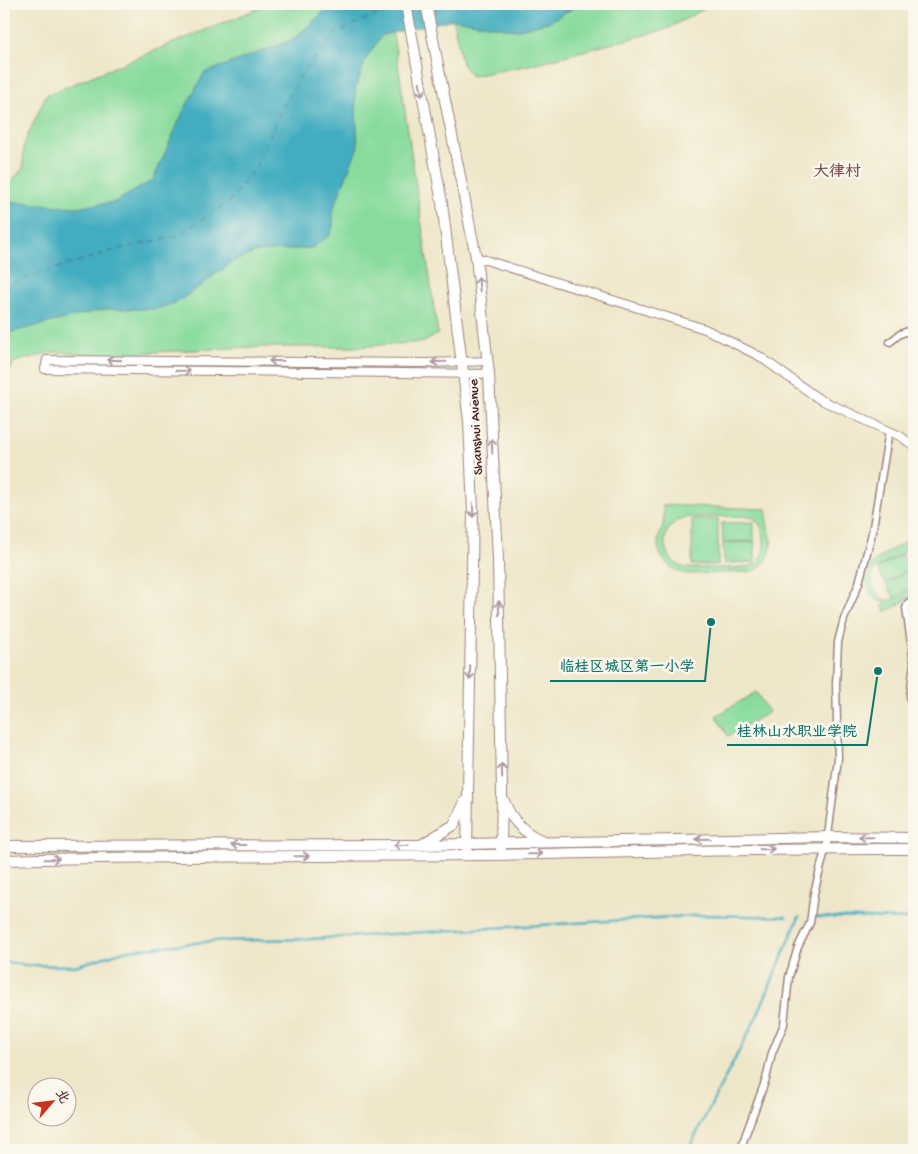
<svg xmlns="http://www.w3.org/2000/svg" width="918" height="1154" font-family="'Gochi Hand','LXGW WenKai TC',sans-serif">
	<rect width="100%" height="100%" fill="#fbf7ec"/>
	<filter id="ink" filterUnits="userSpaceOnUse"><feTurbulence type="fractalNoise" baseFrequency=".02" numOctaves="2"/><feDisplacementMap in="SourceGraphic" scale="10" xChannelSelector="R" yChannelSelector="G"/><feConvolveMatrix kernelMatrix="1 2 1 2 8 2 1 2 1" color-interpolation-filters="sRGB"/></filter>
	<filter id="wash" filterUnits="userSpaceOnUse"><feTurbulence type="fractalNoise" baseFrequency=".0096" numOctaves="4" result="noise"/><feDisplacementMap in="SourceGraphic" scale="20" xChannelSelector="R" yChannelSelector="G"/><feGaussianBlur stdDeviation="1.12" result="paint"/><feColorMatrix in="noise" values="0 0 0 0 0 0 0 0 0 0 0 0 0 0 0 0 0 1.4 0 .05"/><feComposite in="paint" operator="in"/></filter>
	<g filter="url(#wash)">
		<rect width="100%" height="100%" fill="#eee6c8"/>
		<g fill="#88db9d" stroke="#697d64" fill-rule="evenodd">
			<polygon points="269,4 387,4 397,57 438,334 424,342 353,347 251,347 97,355 55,352 14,362 4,382 4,190 23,168 24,144 46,95"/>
			<polygon points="450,4 713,4 667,29 526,66 471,76 462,64"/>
			<path d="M 663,505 L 767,509 C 767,514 767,519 767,524 C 768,528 770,532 771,536 C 774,551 765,569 749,572 L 687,574 C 671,571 657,558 658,541 C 659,535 662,530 663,525 C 664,519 663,511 663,505 ZM 750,516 C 760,522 764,530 764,542 C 765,551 761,561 753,565 C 745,569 698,568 686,568 C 657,560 658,522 688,517 Z"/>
			<rect x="692" y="519" width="26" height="46"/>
			<polygon points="754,522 754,541 723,542 722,523"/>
			<path d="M 914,537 L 914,545 L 875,569 C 867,581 877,604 893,599 C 900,598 908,591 914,587 L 914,595 L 886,612 L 882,606 L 887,603 C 878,601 872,599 869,590 C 856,562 895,549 914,537 Z"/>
			<polygon points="755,542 755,562 724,563 723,543"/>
			<polygon points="902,554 910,568 885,583 877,569"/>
			<polygon points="911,569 914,574 914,586 894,598 886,584"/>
			<polygon points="756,692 769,712 728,736 716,716"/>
		</g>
		<polygon fill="#42adc0" stroke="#466676" points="332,4 581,4 548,22 515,30 454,19 382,35 366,59 355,90 358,146 333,210 333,226 330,235 312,248 257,252 234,261 178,302 156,309 105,309 4,334 4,201 75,207 115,202 153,180 183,112 204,73 294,39"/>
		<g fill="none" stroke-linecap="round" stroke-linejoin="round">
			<g stroke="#42adc0" stroke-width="2.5">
				<polyline points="816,917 914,919"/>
				<polyline points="4,962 25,965 75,966 128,950 214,941 310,939 707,915 786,917"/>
				<polyline points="688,1150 757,1016 799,917"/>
			</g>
			<polyline stroke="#475867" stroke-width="1" stroke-dasharray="6 5" stroke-linecap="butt" points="4,287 28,277 122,248 177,236 229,202 256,166 279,114 301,75 335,34 367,18 402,8"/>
		</g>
	</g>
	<g filter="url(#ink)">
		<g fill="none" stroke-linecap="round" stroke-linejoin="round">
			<g stroke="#9c827a" stroke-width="9">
				<g id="minor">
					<polyline points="890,342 900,334 914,329"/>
					<polyline points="914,598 908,603 906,608 914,663 910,696 914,717"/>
					<polyline points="740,1150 766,1079 772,1053 784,1024 789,977 798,947 810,923 814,893 827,843 838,758 836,685 838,642 844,619 859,583 872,533 889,431"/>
				</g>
			</g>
			<g stroke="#9c827a" stroke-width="10">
				<g id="tertiary">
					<polyline points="476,257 705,329 759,356 819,399 900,436 914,446"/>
					<polyline points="488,361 427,363 47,360 45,369 489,374"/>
				</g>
			</g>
			<g stroke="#9c827a" stroke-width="12">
				<g id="primary">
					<polyline points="406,4 442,203 469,421 473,510 467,849"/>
					<polyline points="426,4 476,257 489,374 498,559 502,794 501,848"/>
					<path d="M 504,801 C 511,820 524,833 543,841"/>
					<polyline points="424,843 454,825 465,802"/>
					<polyline points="4,846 416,845 828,837 914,838"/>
					<path d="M 4,860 C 162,856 321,856 480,855 C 625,853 769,848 914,849"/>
				</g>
			</g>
			<use href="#minor" stroke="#fff" stroke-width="6"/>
			<use href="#tertiary" stroke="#fff" stroke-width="8"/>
			<use href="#primary" stroke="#fff" stroke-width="10"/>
		</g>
		<defs><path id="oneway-shaft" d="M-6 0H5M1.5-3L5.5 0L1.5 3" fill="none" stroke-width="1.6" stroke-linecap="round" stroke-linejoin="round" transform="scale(1.25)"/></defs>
		<g stroke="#ae9aa0">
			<use href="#oneway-shaft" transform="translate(421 89) rotate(80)"/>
			<use href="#oneway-shaft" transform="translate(479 284) rotate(-96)"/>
			<use href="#oneway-shaft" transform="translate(114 360) rotate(-180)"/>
			<use href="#oneway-shaft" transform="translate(276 361) rotate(-180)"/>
			<use href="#oneway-shaft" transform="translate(439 362) rotate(179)"/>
			<use href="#oneway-shaft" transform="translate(183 371) rotate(1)"/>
			<use href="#oneway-shaft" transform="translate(492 446) rotate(-92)"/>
			<use href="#oneway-shaft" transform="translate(473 510) rotate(89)"/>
			<use href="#oneway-shaft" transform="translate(499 608) rotate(-91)"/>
			<use href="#oneway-shaft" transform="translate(470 673) rotate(91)"/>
			<use href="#oneway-shaft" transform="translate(502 771) rotate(-91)"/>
			<use href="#oneway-shaft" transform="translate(866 837) rotate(-179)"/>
			<use href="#oneway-shaft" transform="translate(703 839) rotate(179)"/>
			<use href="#oneway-shaft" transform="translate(238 845) rotate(180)"/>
			<use href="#oneway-shaft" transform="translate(401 845) rotate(-180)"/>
			<use href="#oneway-shaft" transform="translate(767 849) rotate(-1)"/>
			<use href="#oneway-shaft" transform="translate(535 854) rotate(-1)"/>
			<use href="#oneway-shaft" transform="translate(302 856) rotate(-1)"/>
			<use href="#oneway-shaft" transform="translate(52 859) rotate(-1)"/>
		</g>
	</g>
	<g text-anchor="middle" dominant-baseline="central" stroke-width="5" stroke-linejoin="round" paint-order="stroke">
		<g font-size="14" fill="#4a1f2b" stroke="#fbf7ec">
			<text transform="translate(477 427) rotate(-93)">Shanshui Avenue</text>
		</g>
		<g font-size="16" font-weight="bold" fill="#7d4c4d" stroke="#fbf7ec">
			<text x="837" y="173">大律村</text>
		</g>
	</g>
	<path fill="none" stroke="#0f766e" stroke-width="2" d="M711 622L705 681H550M878 671L867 745H727"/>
	<g fill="#0f766e" stroke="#fbf7ec" stroke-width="2">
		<circle cx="711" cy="622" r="5"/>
		<circle cx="878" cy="671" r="5"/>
	</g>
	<g font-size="15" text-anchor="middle" font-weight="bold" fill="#0f766e" stroke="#fbf7ec" stroke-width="5" stroke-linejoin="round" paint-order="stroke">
		<text x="627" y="671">临桂区城区第一小学</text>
		<text x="797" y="736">桂林山水职业学院</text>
	</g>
	<rect width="918" height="1154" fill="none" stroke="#fbf7ec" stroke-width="20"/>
	<g transform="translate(52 1102) rotate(62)"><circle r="24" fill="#fbf7ec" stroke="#b4a19f"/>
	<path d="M0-4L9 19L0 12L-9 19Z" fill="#c8321e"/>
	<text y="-8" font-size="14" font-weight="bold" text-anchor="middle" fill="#4a1f2b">北</text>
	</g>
</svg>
